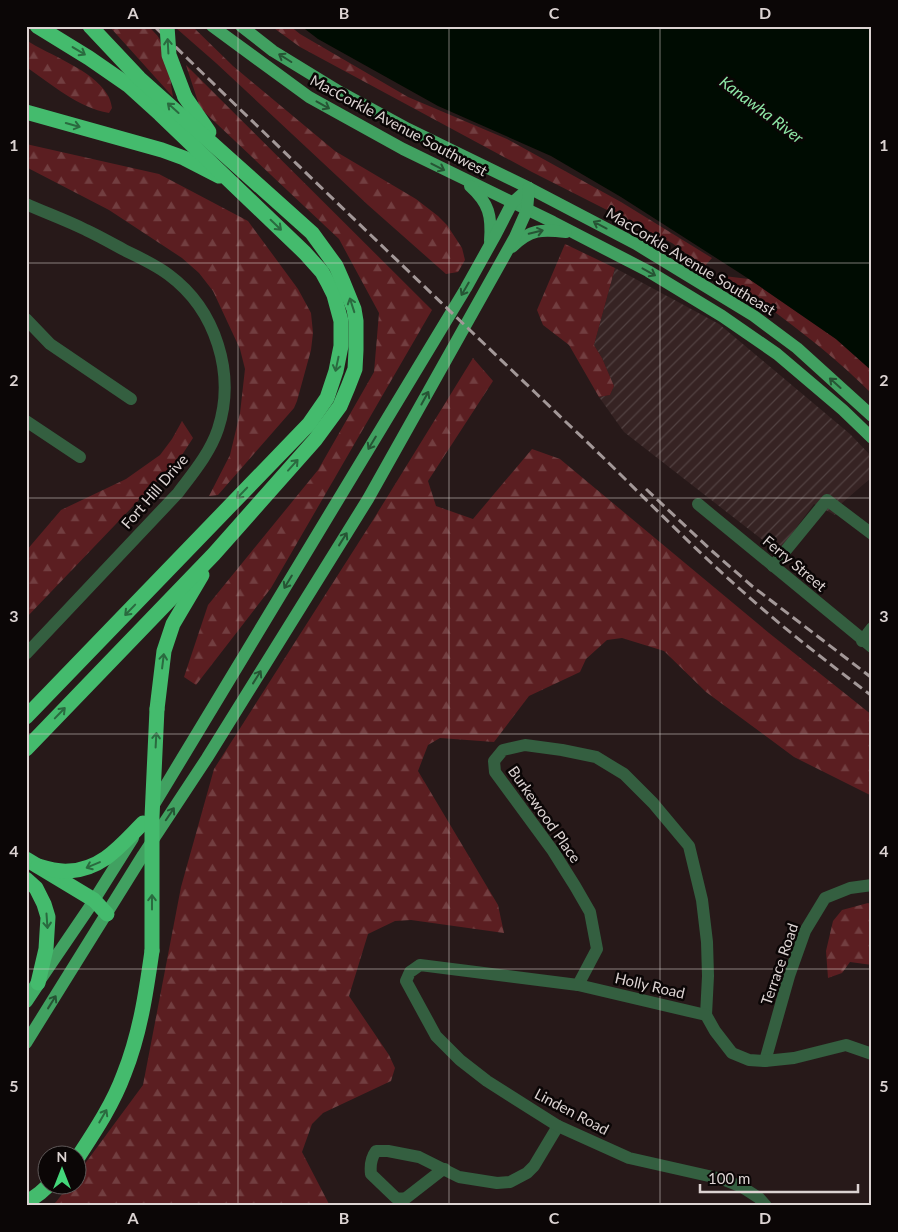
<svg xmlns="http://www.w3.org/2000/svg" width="898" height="1232" font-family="Lato,sans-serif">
	<defs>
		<pattern id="industrial-furrows" width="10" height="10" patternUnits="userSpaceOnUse" patternTransform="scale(1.25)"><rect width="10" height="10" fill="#362323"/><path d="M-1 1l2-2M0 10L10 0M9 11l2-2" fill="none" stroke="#524242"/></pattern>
		<pattern id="forest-firs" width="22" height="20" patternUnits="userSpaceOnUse" patternTransform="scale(1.25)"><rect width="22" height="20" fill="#5b1e21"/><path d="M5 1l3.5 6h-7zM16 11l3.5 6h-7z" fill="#723e40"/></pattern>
	</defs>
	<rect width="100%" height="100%" fill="#271919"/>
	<polygon fill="url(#industrial-furrows)" points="615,268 719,324 850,434 872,457 872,477 842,503 835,515 814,504 778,552 624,432 599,397 610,395 614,386 602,358 594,345"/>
	<g fill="url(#forest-firs)">
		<path d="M 109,26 L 148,26 C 153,31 159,36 161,42 C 169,59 170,79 173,97 Z"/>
		<polygon points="176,26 192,26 233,66 335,151 416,199 438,216 447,225 462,248 465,260 458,272 446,274 368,205 216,63 176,28"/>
		<polygon points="271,26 290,26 300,34 408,97 507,139 621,202 712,258 704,267 672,243 532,172 300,47"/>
		<path d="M 26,40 C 49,55 93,70 107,94 C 110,98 111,103 112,108 L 109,113 C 78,108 52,84 26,67 Z"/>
		<polygon points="186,65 432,310 271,588 196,685 184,677 208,605 318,470 374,372 379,313 339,239 200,108"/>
		<polygon points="26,144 159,174 248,221 298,289 311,313 313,333 311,350 297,401 294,408 218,495 209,496 230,455 240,413 245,369 240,349 213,291 199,273 182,258 109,210 26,167"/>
		<polygon points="565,244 615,268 594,345 602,358 614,386 610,395 599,397 569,345 543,325 537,310"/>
		<path d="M 724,276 L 749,279 L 836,339 L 872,371 L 872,394 C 827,349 776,312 724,276 Z"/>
		<polygon points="473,358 493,381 428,481 436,506 473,519 532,449 560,459 769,633 872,715 872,796 794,757 706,692 664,651 622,638 607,640 586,659 580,672 529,696 494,742 440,738 428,745 418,771 498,905 504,933 411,920 395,921 368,934 349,996 389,1055 395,1068 391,1081 323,1113 312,1124 302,1152 330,1206 51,1206 56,1202 69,1185 78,1184 78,1173 143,1085 181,887 214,769 373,520"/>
		<polygon points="182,421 193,438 182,455 26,618 26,551 61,510 126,479 160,455 172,439"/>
		<polygon points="868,903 872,905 872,965 850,962 842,973 828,978 826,951 833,921 842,910"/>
	</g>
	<polygon fill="#000c02" points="301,26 872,26 872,371 836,339 749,279 621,197 551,156 438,106 318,39"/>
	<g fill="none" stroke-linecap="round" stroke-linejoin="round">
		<g stroke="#345f40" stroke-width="12">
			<path d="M 26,204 C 46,213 66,220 86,230 C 99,236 113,244 126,251 C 141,258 156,265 169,275 C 216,310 236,374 218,429 C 210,453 193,473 178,493 L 26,654"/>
			<polyline points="26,319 50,344 131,399"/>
			<polyline points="26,421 80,457"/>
			<polyline points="698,504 872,647"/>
			<polyline points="773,566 827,500 872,534"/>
			<polyline points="862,641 872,628"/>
			<polyline points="578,985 597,949 590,912 575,886 553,851 495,772 494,761 503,750 525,745 562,750 596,757 624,774 653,803 689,846 702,900 707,942 708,976 706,1015"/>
			<polyline points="765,1061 789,976 805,931 825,898 850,888 872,885"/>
			<path d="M 445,1169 L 442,1170 L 406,1198 L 401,1199 L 396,1198 L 371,1174 C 370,1166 371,1158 376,1151 L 388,1151 L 419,1157 L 459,1177 L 497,1183 L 510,1182 L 527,1173 L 534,1166 L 558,1126"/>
			<polyline points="766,1206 759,1198 742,1187 722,1179 629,1158 558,1126 487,1081 460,1060 436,1036 406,981 410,972 420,965 578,985 706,1015 715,1031 732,1053 749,1060 765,1061 794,1058 846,1045 872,1054"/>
		</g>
		<g stroke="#41a161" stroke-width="12">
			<polyline points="212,26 309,97 403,149 553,222 648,271 722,316 777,354 843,410 872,438"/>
			<polyline points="241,26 273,51 340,92 408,129 529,188 636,244 754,316 797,348 872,416"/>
			<path d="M 470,186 C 489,203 492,216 490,241"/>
			<path d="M 512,247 C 530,229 542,229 566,232"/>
			<polyline points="152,808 466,288 496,234 512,203 529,188"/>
			<polyline points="40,980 89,908 133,838"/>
			<polyline points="26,1043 143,855 207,758 368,499 515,237 527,210 529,188"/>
		</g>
		<polyline stroke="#42ae67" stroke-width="14" points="26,1001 38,983"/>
		<g stroke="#44bb6d" stroke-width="15">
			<polyline points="185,97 209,132"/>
			<polyline points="26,112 162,150 184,158 219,176"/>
			<polyline points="157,709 164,651 173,624 202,575"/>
			<polyline points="26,717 309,424 327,398 336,371 341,346 341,321 334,295 328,283 322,272 305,253 160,114 128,85 89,58 37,26"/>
			<polyline points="26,749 214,554 315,440 340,406 348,387 355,369 356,350 356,321 354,309 343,282 336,266 312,233 139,78 90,26"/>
			<polyline points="26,859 94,900 107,914"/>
			<path d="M 38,866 C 48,869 59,872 69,871 C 103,869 121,845 143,823"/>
			<polyline points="26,879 36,888 44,904 48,917 46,949 38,983"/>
			<path d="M 78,1157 C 95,1131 113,1104 124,1074 C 140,1034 146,993 152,951"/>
			<polyline points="26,1203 40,1193 50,1184"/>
		</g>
		<g stroke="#a39898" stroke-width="3" stroke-dasharray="10 5" stroke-linecap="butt">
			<path d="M 154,26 C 291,159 429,291 567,423 C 626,478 681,537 741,590 C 783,628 827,662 872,696"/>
			<polyline points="646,489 712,551 752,586 872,678"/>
		</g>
		<g stroke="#44bb6d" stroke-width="15">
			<polyline points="167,26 169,55 185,97"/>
			<polyline points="152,951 152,817 157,709"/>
		</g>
	</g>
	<defs><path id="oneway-shaft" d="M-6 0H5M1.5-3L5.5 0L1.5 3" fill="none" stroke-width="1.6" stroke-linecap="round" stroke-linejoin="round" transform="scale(1.25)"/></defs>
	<g stroke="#2a6a3f">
		<use href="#oneway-shaft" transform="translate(168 46) rotate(-93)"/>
		<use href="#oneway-shaft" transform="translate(79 51) rotate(31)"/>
		<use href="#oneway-shaft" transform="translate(173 108) rotate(-138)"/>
		<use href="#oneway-shaft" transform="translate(73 125) rotate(16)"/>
		<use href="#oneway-shaft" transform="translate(276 225) rotate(44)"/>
		<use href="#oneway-shaft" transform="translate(352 305) rotate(-108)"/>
		<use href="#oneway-shaft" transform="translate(337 364) rotate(102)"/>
		<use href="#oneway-shaft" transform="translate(293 465) rotate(-48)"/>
		<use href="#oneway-shaft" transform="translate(242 493) rotate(134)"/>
		<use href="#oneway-shaft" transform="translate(130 610) rotate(134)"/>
		<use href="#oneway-shaft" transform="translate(163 661) rotate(-83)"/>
		<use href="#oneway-shaft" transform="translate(60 713) rotate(-46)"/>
		<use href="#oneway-shaft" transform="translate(156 740) rotate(-87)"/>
		<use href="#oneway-shaft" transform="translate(93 865) rotate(157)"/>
		<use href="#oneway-shaft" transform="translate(152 902) rotate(-90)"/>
		<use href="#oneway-shaft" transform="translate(47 921) rotate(86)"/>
		<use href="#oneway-shaft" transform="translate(103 1116) rotate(-60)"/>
	</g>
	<g stroke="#265434">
		<use href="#oneway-shaft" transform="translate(285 58) rotate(-148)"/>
		<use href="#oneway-shaft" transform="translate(323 105) rotate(29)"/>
		<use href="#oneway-shaft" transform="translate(438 167) rotate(27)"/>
		<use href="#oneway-shaft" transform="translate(600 225) rotate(-152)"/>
		<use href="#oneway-shaft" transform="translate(536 232) rotate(-13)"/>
		<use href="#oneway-shaft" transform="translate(649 272) rotate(29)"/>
		<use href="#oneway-shaft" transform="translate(465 289) rotate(120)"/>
		<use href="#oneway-shaft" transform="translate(835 383) rotate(-138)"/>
		<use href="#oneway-shaft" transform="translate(425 398) rotate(-61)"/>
		<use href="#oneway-shaft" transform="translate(372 443) rotate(121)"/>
		<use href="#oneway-shaft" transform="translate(343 539) rotate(-58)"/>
		<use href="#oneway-shaft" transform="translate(288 582) rotate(121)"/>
		<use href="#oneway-shaft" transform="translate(257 677) rotate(-58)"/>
		<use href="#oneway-shaft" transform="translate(170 814) rotate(-56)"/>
		<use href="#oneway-shaft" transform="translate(52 1002) rotate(-58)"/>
	</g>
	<path fill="none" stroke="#dcd3d2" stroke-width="1" stroke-opacity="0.55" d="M 238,26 L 238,1206M 449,26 L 449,1206M 660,26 L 660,1206M 26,263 L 872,263M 26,498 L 872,498M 26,734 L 872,734M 26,969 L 872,969"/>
	<g text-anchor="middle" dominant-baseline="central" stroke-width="5" stroke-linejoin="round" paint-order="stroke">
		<g font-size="15" fill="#dcd3d2" stroke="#0b0606">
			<text transform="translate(399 125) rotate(28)">MacCorkle Avenue Southwest</text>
			<text transform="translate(691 261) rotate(31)">MacCorkle Avenue Southeast</text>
			<text transform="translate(154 491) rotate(-49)">Fort Hill Drive</text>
			<text transform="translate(795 563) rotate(40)">Ferry Street</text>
			<text transform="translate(545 814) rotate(55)">Burkewood Place</text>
			<text transform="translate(779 964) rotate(-71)">Terrace Road</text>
			<text transform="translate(650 985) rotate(13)">Holly Road</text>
			<text transform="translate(572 1111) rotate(28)">Linden Road</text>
		</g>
		<g font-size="16" font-style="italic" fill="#8ee7a6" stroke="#0b0606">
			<text transform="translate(762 109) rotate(37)">Kanawha River</text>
		</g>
	</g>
	<rect width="898" height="1232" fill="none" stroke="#0b0606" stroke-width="55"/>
	<g transform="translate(62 1170)"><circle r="24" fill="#0b0606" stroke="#5f5858"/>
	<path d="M0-4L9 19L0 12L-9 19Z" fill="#44d77a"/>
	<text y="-8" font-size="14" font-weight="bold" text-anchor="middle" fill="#dcd3d2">N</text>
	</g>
	<path d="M700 1184v8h158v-8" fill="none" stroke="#dcd3d2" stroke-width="2.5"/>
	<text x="708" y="1184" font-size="15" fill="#dcd3d2" stroke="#0b0606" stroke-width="4" paint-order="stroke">100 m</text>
	<rect x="28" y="28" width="842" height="1176" fill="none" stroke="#dcd3d2" stroke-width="2"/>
	<g font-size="16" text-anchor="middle" font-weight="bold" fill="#dcd3d2">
		<text x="133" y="19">A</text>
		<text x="344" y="19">B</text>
		<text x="554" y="19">C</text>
		<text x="765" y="19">D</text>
		<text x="14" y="151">1</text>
		<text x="884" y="151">1</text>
		<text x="14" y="386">2</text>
		<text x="884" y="386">2</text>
		<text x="14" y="622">3</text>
		<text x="884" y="622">3</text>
		<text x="14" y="857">4</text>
		<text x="884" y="857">4</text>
		<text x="14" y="1092">5</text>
		<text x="884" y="1092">5</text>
		<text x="133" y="1224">A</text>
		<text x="344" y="1224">B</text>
		<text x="554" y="1224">C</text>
		<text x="765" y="1224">D</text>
	</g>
</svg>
